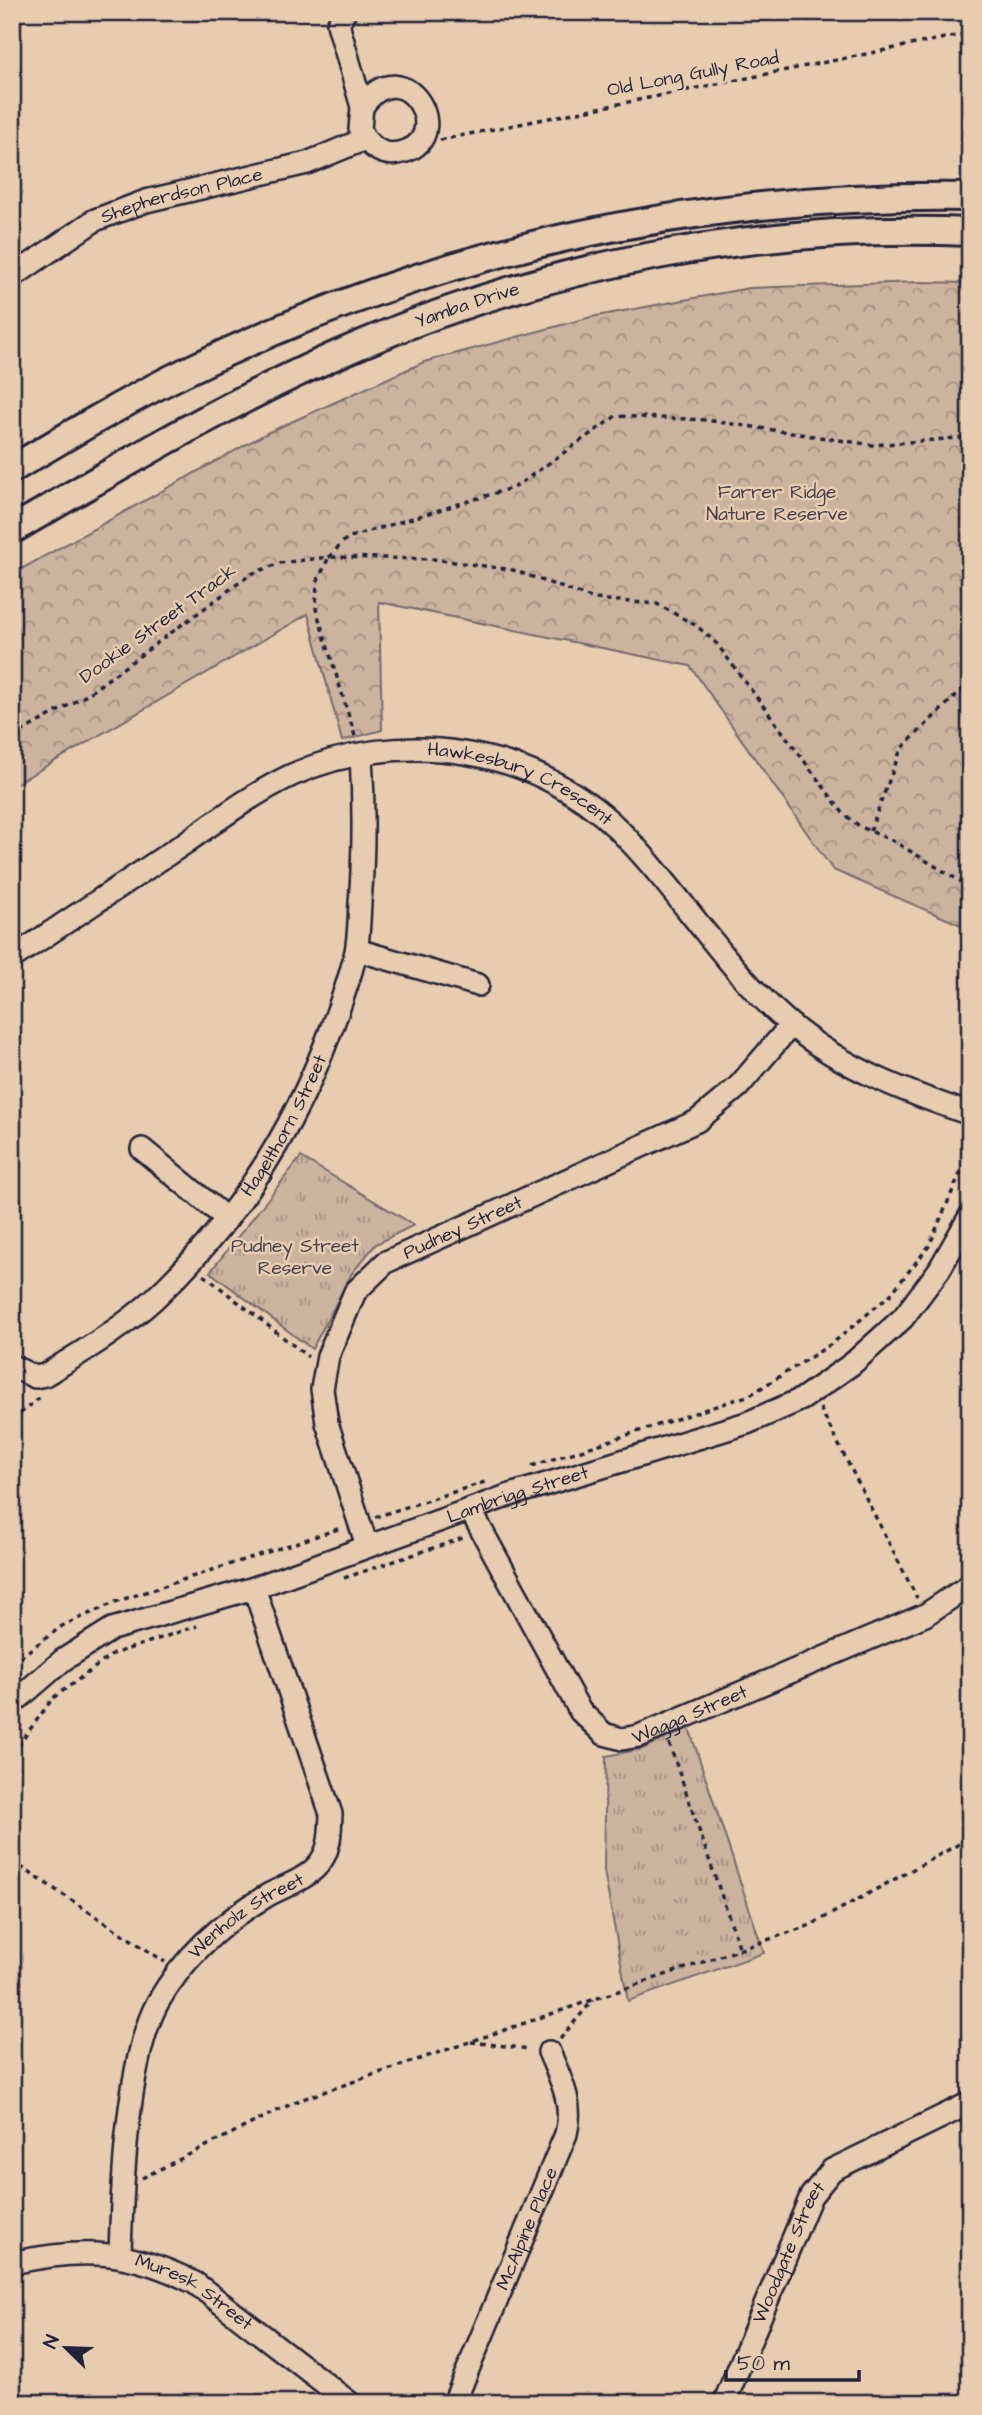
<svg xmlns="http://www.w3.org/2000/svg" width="982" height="2415" font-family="'Architects Daughter',sans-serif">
	<defs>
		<pattern id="grass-tufts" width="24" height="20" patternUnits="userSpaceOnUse" patternTransform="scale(1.75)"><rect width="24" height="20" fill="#cbb39e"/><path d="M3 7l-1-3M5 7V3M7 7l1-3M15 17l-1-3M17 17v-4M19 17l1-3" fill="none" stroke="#a49182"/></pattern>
		<pattern id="forest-crowns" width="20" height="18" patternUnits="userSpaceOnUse" patternTransform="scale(1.75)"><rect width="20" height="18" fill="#cbb39e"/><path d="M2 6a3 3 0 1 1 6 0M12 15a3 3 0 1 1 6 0" fill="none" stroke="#a49182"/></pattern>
	</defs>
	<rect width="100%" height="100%" fill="#e8ccaf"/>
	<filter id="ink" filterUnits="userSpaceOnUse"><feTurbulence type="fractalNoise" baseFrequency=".0143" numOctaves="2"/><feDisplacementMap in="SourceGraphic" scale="14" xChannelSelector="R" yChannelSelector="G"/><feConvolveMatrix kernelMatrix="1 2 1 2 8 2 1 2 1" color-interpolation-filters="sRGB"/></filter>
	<g filter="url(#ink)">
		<g fill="url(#grass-tufts)" stroke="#766a6c" stroke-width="2">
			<polygon points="301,1157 414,1225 376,1244 352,1273 312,1349 210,1272"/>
			<polygon points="689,1728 764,1953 628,2001 604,1871 606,1756 642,1749"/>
		</g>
		<polygon fill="url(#forest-crowns)" stroke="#766a6c" stroke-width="2" points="920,282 970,283 970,929 833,870 690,666 379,602 382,730 342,741 308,614 12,786 12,574 267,433 424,362 591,317 749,288"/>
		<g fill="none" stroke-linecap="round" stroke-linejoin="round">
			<g stroke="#22223b" stroke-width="26">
				<g id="minor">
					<path d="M 362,107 C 405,44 460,143 398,153 C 384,156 374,149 365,139"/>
					<path id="s1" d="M 12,277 L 95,220 L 146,201 L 307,163 L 365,139 L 360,129 L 362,107 L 338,24 L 345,12"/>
					<polyline points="357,950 478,985"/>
					<path id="s2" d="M 12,958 C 70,920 127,881 185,843 C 219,819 254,793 292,775 C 398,727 535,746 619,830 C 680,891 724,968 790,1024 C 842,1068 906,1092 970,1114"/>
					<polyline points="142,1149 227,1219"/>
					<path id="s3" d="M 12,1366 L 35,1377 L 45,1375 C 82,1352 121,1329 154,1299 C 235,1223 294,1131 332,1027 C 341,1002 351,977 356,951 C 359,936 359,919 360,903 C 364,853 364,805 361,755"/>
					<path id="s4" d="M 471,1511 L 580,1711 L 604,1734 L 622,1739 L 639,1736 L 925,1615 L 970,1585"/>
					<path id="s5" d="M 367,1546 L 327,1423 L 322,1389 L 328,1356 L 355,1292 L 386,1262 L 697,1121 L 738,1087 L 791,1025"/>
					<path id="s6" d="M 12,1704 L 63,1660 L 112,1629 L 254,1588 L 507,1496 L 747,1423 L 802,1399 L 852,1364 L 903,1318 L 939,1270 L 970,1216"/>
					<path id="s7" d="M 120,2254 C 122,2188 127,2057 158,2002 C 185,1955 222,1922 268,1895 C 285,1886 306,1879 318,1865 C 331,1850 330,1832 331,1814 L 254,1588"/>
					<path id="s8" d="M 12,2263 C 83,2247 130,2250 195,2283 L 350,2403"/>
					<path id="s9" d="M 454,2403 L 566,2134 C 574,2103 561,2080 549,2052"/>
					<path id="s10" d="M 724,2403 L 811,2196 L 832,2170 L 970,2103"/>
				</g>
			</g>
			<g stroke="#22223b" stroke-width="32">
				<g id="major">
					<path d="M 12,469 C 69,435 124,402 183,373 C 433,250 691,193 970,197"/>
					<path id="s11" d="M 12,530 C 126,463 240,395 362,344 C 548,264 767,223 970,232"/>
				</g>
			</g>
			<g stroke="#22223b" stroke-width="3.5" stroke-dasharray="5 5" stroke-linecap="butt">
				<polyline points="440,140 970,33"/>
				<polyline points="355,736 316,609 317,582 329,557 433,559 513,570 594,599 657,604 697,626 717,644 843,813 859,826 895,842 970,887"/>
				<polyline points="12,737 85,696 251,574 280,563 329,557 347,538 515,487 616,416 706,420 873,445 970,437"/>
				<polyline points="870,831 901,749 970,682"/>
				<polyline points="204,1275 308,1357"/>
				<polyline points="820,1408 917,1598"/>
				<polyline points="12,1420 43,1395"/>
				<polyline points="532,1466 750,1395 833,1343 890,1295 929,1246 970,1150"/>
				<polyline points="375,1517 485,1482"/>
				<polyline points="344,1578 466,1537"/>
				<polyline points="12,1663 62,1626 118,1601 341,1528"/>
				<polyline points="669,1743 740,1949"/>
				<polyline points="12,1754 53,1698 113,1654 197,1626"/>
				<polyline points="12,1861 165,1962"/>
				<polyline points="560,2039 593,2000"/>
				<polyline points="471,2042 530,2049"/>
				<polyline points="142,2178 297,2101 811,1925 970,1838"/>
			</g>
			<use href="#minor" stroke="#e8ccaf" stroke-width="21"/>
			<use href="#major" stroke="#e8ccaf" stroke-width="26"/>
		</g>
	</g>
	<g text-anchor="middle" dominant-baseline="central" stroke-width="5" stroke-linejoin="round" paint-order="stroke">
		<g font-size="19" fill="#22223b" stroke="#e8ccaf">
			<text transform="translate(693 74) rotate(-11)">Old Long Gully Road</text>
			<text stroke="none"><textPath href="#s1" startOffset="191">Shepherdson Place</textPath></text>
			<text stroke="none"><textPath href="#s11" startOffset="509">Yamba Drive</textPath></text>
			<text transform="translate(158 624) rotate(-36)">Dookie Street Track</text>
			<text stroke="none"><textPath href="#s2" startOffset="574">Hawkesbury Crescent</textPath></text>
			<text stroke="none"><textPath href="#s3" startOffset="387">Hagelthorn Street</textPath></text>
			<text stroke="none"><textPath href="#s5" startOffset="394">Pudney Street</textPath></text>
			<text stroke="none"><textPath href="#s6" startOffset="553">Lambrigg Street</textPath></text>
			<text stroke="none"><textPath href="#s4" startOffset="352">Wagga Street</textPath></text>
			<text stroke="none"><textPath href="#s7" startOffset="382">Wenholz Street</textPath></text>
			<text stroke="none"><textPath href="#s9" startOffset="189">McAlpine Place</textPath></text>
			<text stroke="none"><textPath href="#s10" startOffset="164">Woodgate Street</textPath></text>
			<text stroke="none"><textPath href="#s8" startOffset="192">Muresk Street</textPath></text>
		</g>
		<g font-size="19" fill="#443f4f" stroke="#e8ccaf">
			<text x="777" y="492">Farrer Ridge<tspan x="777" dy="22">Nature Reserve</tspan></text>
			<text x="295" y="1246">Pudney Street<tspan x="295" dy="22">Reserve</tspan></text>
		</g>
	</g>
	<rect width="982" height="2415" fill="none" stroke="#e8ccaf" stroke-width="42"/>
	<rect x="21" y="21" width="940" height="2373" fill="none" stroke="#22223b" stroke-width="2.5" filter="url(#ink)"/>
	<g transform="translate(66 2348) rotate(293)" stroke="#e8ccaf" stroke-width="5" paint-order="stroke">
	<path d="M0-5L12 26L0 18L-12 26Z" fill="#22223b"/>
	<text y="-10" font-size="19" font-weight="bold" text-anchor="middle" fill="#22223b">N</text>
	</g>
	<path d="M726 2370v10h133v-10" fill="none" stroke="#22223b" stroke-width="3.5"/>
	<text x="737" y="2370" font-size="21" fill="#22223b" stroke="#e8ccaf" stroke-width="5" paint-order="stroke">50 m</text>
</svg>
